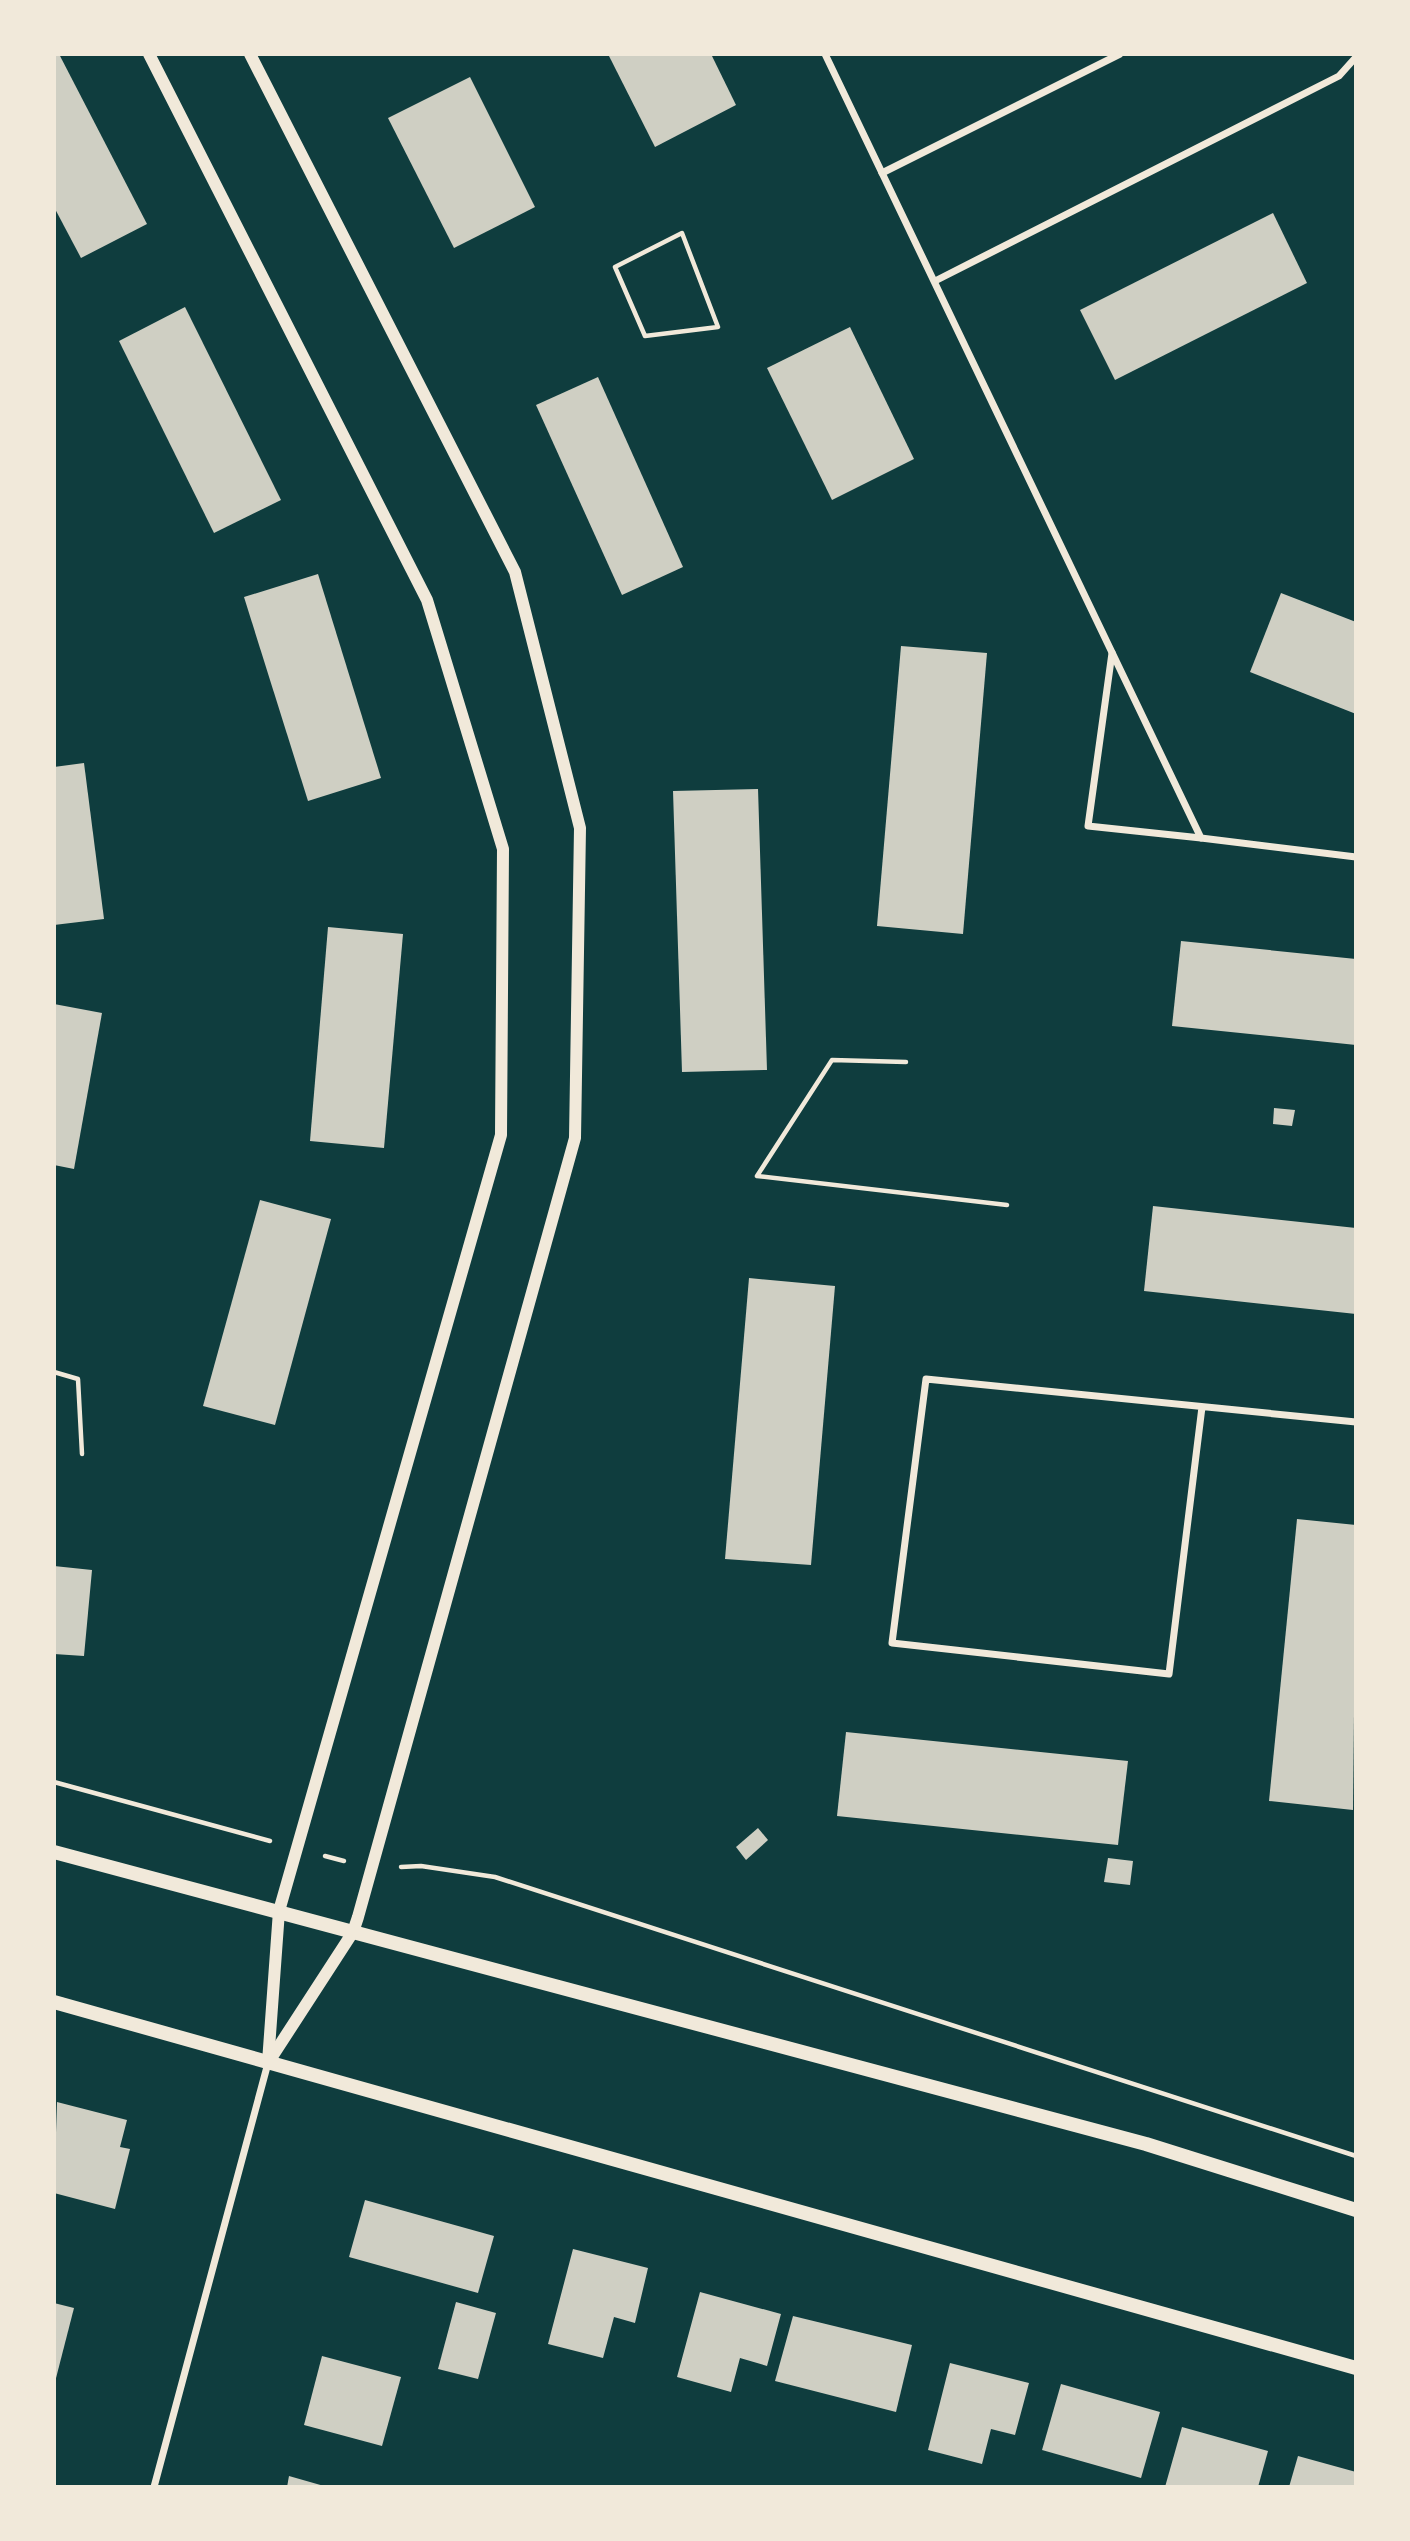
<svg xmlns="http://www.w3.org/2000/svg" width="1410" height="2541" font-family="'DM Sans',sans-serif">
	<rect width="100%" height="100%" fill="#0f3d3e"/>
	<g fill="#cfcfc3">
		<polygon points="54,54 59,54 147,224 81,258 54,207"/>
		<polygon points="608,54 711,54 736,105 655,147"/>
		<polygon points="470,77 535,207 454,248 388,118"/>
		<polygon points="1273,213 1307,283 1115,380 1080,310"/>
		<polygon points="185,307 281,500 214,533 119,341"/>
		<polygon points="850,327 914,459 832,500 767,368"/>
		<polygon points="598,377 683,567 622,595 536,405"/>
		<polygon points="318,574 381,778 308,801 244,597"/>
		<polygon points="1281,593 1356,622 1356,714 1250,672"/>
		<polygon points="901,646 987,653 963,934 877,926"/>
		<polygon points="84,763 104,919 54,925 54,767"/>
		<polygon points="758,789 767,1070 682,1072 673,791"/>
		<polygon points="328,927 403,934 384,1148 310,1141"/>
		<polygon points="1181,941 1356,959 1356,1045 1172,1026"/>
		<polygon points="54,1004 102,1013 74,1169 54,1165"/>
		<polygon points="1274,1108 1295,1110 1292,1126 1273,1124"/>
		<polygon points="260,1200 331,1219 275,1425 203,1406"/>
		<polygon points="1153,1206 1356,1228 1356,1314 1144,1291"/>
		<polygon points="749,1278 835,1286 811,1565 725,1559"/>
		<polygon points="1297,1519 1356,1525 1353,1810 1269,1801"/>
		<polygon points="54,1566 92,1570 84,1656 54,1654"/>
		<polygon points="846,1732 1128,1761 1118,1845 837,1816"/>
		<polygon points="758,1828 768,1840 746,1860 736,1847"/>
		<polygon points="1108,1858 1133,1861 1130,1885 1104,1882"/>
		<polygon points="57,2102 127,2120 120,2147 130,2149 115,2209 54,2193"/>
		<polygon points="365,2200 494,2236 478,2293 349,2257"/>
		<polygon points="573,2249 648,2268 635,2323 614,2317 603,2358 548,2344"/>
		<polygon points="700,2292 781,2314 767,2366 740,2358 731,2392 677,2377"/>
		<polygon points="456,2302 496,2313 478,2379 438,2369"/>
		<polygon points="54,2303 74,2308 55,2382 54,2382"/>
		<polygon points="793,2316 912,2345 896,2412 775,2381"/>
		<polygon points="322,2356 401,2377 382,2446 304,2425"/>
		<polygon points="950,2363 1029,2383 1015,2435 991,2429 982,2464 928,2450"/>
		<polygon points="1061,2384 1160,2412 1141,2478 1042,2450"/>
		<polygon points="1182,2427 1268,2451 1258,2487 1165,2487"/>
		<polygon points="1298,2456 1356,2472 1356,2487 1289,2487"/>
		<polygon points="289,2476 324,2486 324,2487 287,2487"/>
	</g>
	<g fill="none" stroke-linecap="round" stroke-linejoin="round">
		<g stroke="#f1e9da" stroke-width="4.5">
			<polygon points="682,233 718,327 645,336 615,267"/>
			<polyline points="906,1062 832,1060 757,1176 1007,1205"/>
			<polyline points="54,1372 78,1379 82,1454"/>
			<polyline points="54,1782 270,1841"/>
			<polyline points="325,1856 344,1861"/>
			<polyline points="401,1867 421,1866 495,1877 1356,2156"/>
		</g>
		<g stroke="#f1e9da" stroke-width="7">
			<polyline points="825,54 1201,838 1356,857"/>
			<polyline points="882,173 1120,54"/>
			<polyline points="935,281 1339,76 1356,57"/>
			<polyline points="1112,653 1088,826 1201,838"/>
			<path d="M 1202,1407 L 1169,1674 L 892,1643 L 926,1379 C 1069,1393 1212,1408 1356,1422"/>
			<polyline points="154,2487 268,2063"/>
		</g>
		<g stroke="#f1e9da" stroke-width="12">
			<polyline points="149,54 427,600 503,849 501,1135 279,1911 268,2062"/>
			<polyline points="250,54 515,572 580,828 575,1138 358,1917 353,1932 268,2063"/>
		</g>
		<g stroke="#f1e9da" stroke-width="14">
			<polyline points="54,1852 1146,2144 1356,2210"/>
			<polyline points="54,2002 1356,2368"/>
		</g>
	</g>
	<rect width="1410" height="2541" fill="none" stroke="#f1e9da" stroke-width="112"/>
</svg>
